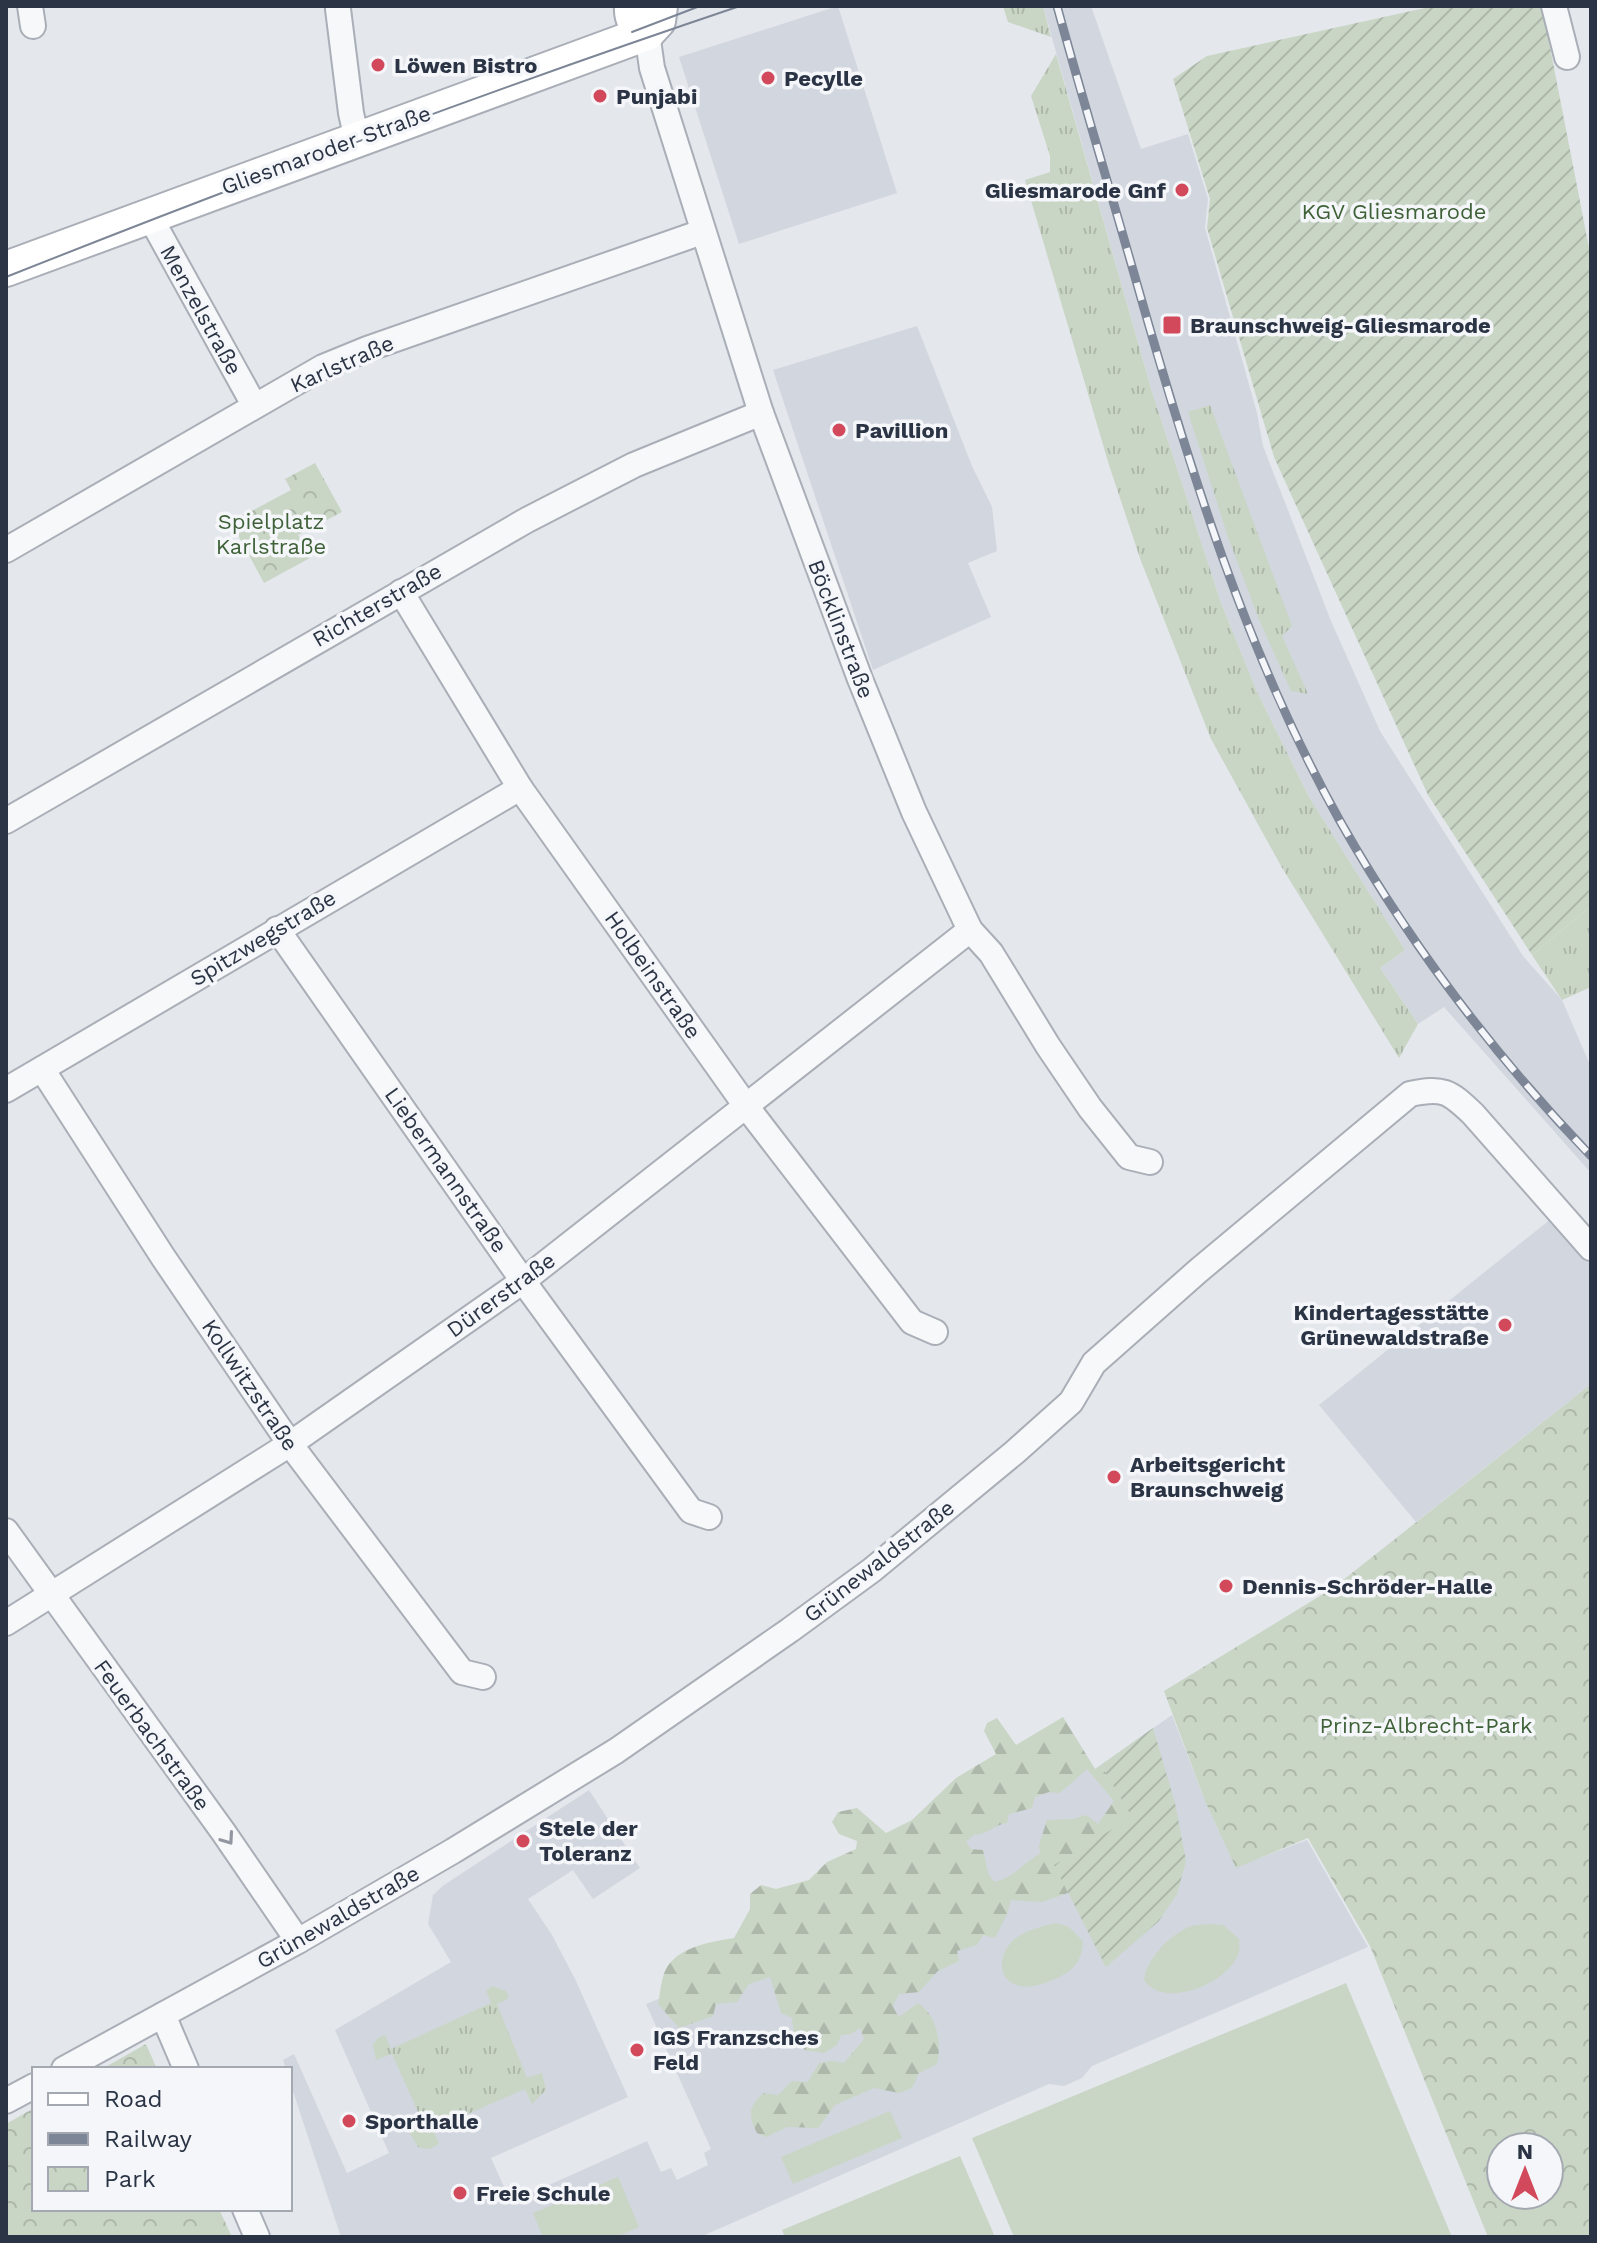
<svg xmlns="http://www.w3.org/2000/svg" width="1597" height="2243" font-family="'Work Sans',sans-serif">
	<defs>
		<pattern id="grass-tufts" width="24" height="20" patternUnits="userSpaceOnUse" patternTransform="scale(2)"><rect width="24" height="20" fill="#c9d6c5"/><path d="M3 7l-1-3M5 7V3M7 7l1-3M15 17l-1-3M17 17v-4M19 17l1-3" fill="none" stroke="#adb8ab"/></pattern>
		<pattern id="forest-firs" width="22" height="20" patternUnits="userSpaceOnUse" patternTransform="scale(2)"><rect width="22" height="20" fill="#c9d6c5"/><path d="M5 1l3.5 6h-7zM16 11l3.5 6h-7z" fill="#adb8ab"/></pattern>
		<pattern id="park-crowns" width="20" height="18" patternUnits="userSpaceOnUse" patternTransform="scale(2)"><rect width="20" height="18" fill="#c9d6c5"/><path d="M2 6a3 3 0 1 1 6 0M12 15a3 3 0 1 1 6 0" fill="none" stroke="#adb8ab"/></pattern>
		<pattern id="garden-furrows" width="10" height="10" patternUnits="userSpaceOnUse" patternTransform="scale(2)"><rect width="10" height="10" fill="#c9d6c5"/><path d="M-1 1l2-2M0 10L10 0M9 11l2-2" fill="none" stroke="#adb8ab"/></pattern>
	</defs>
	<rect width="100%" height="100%" fill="#e4e7ec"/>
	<g fill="#d2d6de">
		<polygon points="838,6 897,193 739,244 679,57"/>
		<polygon points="1043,6 1091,6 1141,149 1188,134 1208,199 1205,228 1257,413 1263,446 1331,621 1380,731 1523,956 1562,1000 1591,1067 1591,1173 1444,1007 1418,1024 1380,968 1405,950 1309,797 1257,692 1221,603 1152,392"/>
		<polygon points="917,326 972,466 992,507 997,551 968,563 991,617 873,670 773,370"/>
		<polygon points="1552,1218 1591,1265 1591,1384 1416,1522 1319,1405"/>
		<polygon points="1172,1715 1205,1801 1236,1867 1307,1840 1368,1947 1092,2066 1082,2078 1064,2086 1049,2084 700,2237 341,2237 290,2082 290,2069 286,2069 283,2060 294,2054 347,2173 389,2153 335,2030 451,1962 428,1924 433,1895 444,1885 589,1790 640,1868 593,1899 573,1870 528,1899 552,1935 576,1981 628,2097 491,2158 511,2202 647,2141 661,2172 671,2168 677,2180 708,2165 704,2153 711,2149 646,2004 718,1975 1069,1727 1095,1769"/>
	</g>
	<g fill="url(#grass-tufts)">
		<polygon points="1003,6 1043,6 1051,37 1008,22"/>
		<polygon points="1056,54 1152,392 1221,603 1257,692 1309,797 1405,950 1380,968 1418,1024 1399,1058 1281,866 1211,739 1141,561 1109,465 1025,180 1050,172 1050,156 1031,96"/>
		<polygon points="1210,405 1292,626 1282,636 1308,694 1291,691 1258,617 1228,537 1188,412"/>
		<polygon points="1591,906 1591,987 1562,1000 1532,955"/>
		<polygon points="493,1986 506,1991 509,1998 497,2004 527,2078 542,2073 546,2090 532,2104 525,2089 433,2129 439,2144 429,2149 418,2147 409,2132 424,2125 392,2054 376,2060 373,2045 378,2038 385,2035 391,2049 491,2003 486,1990"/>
	</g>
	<path fill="url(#forest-firs)" fill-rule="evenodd" d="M 1063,1717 L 1095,1769 L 1101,1765 L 1132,1817 L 1055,1865 L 1068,1893 L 1042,1902 L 1011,1900 L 1007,1914 L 995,1938 L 983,1935 L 977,1945 L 957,1951 L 959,1961 L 938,1971 L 919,1992 L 899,1994 L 893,2006 L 899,2017 L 918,2003 C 937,2015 942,2043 937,2064 L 919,2073 L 912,2088 L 899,2093 L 874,2088 L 835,2105 L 818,2128 L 787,2127 L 766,2137 L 757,2133 C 748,2115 748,2106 764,2093 L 778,2095 L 792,2081 L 808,2082 L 819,2063 L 832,2061 L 844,2063 L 864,2039 L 860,2028 L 851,2034 L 841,2035 L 837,2045 L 824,2053 L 805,2050 L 794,2036 L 792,2018 L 781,2013 L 770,1977 L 749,1984 L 737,2002 L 716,2004 L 713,2016 L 679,2028 L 658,2004 C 660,1994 661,1981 665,1971 C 676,1947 710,1942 734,1938 L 750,1909 L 750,1894 L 761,1885 L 776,1889 L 809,1880 L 827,1862 L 856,1849 L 857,1841 L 839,1834 L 832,1822 L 838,1812 L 857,1808 L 886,1833 L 912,1820 L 956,1778 L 996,1754 L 984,1731 L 987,1723 L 997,1718 L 1016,1745 ZM 1087,1769 L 1114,1801 L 1098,1824 L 1086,1815 L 1073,1819 L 1047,1820 L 1039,1845 L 1040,1854 C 1019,1865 1019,1875 994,1882 L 988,1873 L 983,1850 L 971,1849 L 966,1842 L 974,1835 C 988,1834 994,1825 1007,1823 L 1009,1814 L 1032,1808 L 1035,1797 L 1049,1792 L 1060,1793 Z"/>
	<g fill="url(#park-crowns)" fill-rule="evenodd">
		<polygon points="315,463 342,512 298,535 310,558 264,583 231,522 291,490 285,479"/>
		<path d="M 1591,1384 L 1591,2237 L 1488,2237 L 1370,1946 L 1308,1838 L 1236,1868 L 1205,1801 L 1164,1691 L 1333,1588 ZM 1501,2147 L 1549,2147 L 1549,2195 L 1501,2195 Z"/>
		<polygon points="146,2044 157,2069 102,2069"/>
		<polygon points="34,2108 34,2209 219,2209 232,2237 6,2237 6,2124"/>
	</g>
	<g fill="url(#garden-furrows)">
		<polygon points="1434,6 1542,6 1591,258 1591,906 1532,955 1428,795 1274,457 1207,228 1210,199 1173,79 1207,56"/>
		<polygon points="1153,1728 1175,1803 1186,1861 1177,1894 1159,1921 1106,1967 1054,1865 1132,1817 1101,1765"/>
	</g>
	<g fill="#c9d6c5">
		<path d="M 1056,1923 L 1069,1927 L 1083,1941 C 1082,1950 1082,1956 1076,1964 C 1067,1977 1036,1989 1020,1986 C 994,1980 999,1951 1016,1938 C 1027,1930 1043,1926 1056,1923 Z"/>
		<path d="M 1208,1924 L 1223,1925 L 1239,1939 C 1239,1944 1240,1948 1239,1952 C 1231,1982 1164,2011 1144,1980 C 1147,1959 1168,1936 1189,1927 C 1194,1925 1202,1925 1208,1924 Z"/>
		<polygon points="1346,1983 1452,2237 1014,2237 972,2138"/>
		<polygon points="890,2111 902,2138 793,2184 781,2157"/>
		<polygon points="960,2156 995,2237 785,2237 782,2230"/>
		<polygon points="618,2177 639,2227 616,2237 543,2237 533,2213"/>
	</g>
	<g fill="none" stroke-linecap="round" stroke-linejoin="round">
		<g stroke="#a9aeb7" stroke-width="28">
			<g id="street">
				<polyline points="30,6 33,26"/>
				<polyline points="1554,6 1567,57"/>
				<polyline points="338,9 351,113 357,140"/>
				<polyline points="647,33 652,68 761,413 860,679 914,812 970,930 991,953 1048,1046 1090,1108 1129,1157 1150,1162"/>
				<polyline points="149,215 254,405"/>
				<polyline points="6,550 323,367 367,349 702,232"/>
				<polyline points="401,592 520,788 746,1106 912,1322 935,1332"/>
				<polyline points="6,821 527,520 634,465 761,413"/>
				<polyline points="277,929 523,1281 691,1511 709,1517"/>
				<polyline points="42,1069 163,1257 290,1444 462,1672 483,1677"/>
				<polyline points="6,1090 520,788"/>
				<polyline points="6,1531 224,1833 298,1941"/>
				<polyline points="6,1623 290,1444 523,1281 970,930"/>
				<polyline points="163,2015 186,2069"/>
				<path d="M 64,2069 L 298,1941 L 453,1851 L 616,1751 L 790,1630 L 872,1570 L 1015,1452 L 1071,1402 L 1094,1363 L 1198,1271 L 1410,1094 C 1443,1087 1449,1091 1473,1114 L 1591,1248"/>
				<polyline points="6,2101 34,2086"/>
				<polyline points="245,2209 257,2237"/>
			</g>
		</g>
		<g stroke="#a9aeb7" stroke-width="38">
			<g id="secondary">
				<path d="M 632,6 C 631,18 636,27 647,33"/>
				<polyline points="6,269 647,33 658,21 660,6"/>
			</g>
		</g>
		<use href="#street" stroke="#f7f8fa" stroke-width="24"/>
		<use href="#secondary" stroke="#fff" stroke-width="34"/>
		<g stroke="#7d8696" stroke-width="2">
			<polyline points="632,32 700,6"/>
			<path d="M 6,277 C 248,181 493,89 740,6"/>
		</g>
		<g stroke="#7d8696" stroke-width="9">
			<path id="rail" d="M 1057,6 C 1083,101 1112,196 1139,291 C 1191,473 1247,655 1340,821 C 1409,943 1494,1055 1591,1156"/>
		</g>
		<use href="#rail" stroke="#f4f6f9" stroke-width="6" stroke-dasharray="18" stroke-linecap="butt"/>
	</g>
	<defs><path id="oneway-chevron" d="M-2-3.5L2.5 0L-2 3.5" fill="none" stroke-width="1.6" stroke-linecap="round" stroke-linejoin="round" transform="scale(2)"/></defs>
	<use stroke="#9196a0" href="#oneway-chevron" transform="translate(228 1839) rotate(55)"/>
	<g fill="#d1495b" stroke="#f4f6f9" stroke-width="3">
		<circle cx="378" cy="65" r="8"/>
		<circle cx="768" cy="78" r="8"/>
		<circle cx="600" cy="96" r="8"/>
		<circle cx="1182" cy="190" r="8"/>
		<rect x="1162" y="315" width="20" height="20" rx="4"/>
		<circle cx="839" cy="430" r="8"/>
		<circle cx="1505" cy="1325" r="8"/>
		<circle cx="1114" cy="1477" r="8"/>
		<circle cx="1226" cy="1586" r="8"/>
		<circle cx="523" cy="1841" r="8"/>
		<circle cx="637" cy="2050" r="8"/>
		<circle cx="349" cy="2121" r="8"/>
		<circle cx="460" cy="2193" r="8"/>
	</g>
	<g text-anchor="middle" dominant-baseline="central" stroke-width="7" stroke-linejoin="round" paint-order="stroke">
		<g font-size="22" font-weight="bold" fill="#2b3445" stroke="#f4f6f9" text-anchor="start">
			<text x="394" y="65">Löwen Bistro</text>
			<text x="784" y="78">Pecylle</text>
			<text x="616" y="96">Punjabi</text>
			<text x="1166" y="190" text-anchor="end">Gliesmarode Gnf</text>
			<text x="1190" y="325">Braunschweig-Gliesmarode</text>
			<text x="855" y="430">Pavillion</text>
			<text x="1489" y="1312" text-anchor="end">Kindertagesstätte<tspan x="1489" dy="25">Grünewaldstraße</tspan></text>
			<text x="1130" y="1464">Arbeitsgericht<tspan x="1130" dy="25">Braunschweig</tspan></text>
			<text x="1242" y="1586">Dennis-Schröder-Halle</text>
			<text x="539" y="1828">Stele der<tspan x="539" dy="25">Toleranz</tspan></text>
			<text x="653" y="2037">IGS Franzsches<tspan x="653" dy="25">Feld</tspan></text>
			<text x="365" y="2121">Sporthalle</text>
			<text x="476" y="2193">Freie Schule</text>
		</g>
		<g font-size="22" fill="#2b3445" stroke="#f4f6f9">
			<text transform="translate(326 150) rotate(-20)">Gliesmaroder Straße</text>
			<text transform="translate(201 310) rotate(61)">Menzelstraße</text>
			<text transform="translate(342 364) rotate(-24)">Karlstraße</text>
			<text transform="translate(377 605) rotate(-30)">Richterstraße</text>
			<text transform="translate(841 629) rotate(69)">Böcklinstraße</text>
			<text transform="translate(263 938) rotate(-31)">Spitzwegstraße</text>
			<text transform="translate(653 975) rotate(55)">Holbeinstraße</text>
			<text transform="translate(446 1170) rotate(55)">Liebermannstraße</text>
			<text transform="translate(501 1295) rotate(-36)">Dürerstraße</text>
			<text transform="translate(250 1385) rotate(56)">Kollwitzstraße</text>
			<text transform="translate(879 1561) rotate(-38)">Grünewaldstraße</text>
			<text transform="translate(152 1735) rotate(54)">Feuerbachstraße</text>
			<text transform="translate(338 1917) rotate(-30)">Grünewaldstraße</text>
		</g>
		<g font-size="22" fill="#3f6138" stroke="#f4f6f9">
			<text x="1394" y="211">KGV Gliesmarode</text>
			<text x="271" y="521">Spielplatz<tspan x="271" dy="25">Karlstraße</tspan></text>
			<text x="1426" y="1725">Prinz-Albrecht-Park</text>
		</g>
	</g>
	<rect width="1597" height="2243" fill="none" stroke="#2b3445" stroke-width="16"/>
	<rect x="32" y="2067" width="260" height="144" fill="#f4f6f9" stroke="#a4a8b1" stroke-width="2"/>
	<rect x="48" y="2093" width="40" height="12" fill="#ffffff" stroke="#a4a8b1" stroke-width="2"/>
	<text x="104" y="2107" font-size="24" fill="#2b3445">Road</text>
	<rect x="48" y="2133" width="40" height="12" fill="#7d8696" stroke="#a4a8b1" stroke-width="2"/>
	<text x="104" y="2147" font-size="24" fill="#2b3445">Railway</text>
	<rect x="48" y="2167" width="40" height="24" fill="url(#park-crowns)" stroke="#a4a8b1" stroke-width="2"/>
	<text x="104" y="2187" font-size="24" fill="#2b3445">Park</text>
	<g transform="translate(1525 2171)"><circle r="38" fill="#f4f6f9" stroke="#a4a8b1" stroke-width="2"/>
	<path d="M0-6L14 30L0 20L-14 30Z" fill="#d1495b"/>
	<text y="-12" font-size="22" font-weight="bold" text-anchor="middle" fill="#2b3445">N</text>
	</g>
</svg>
